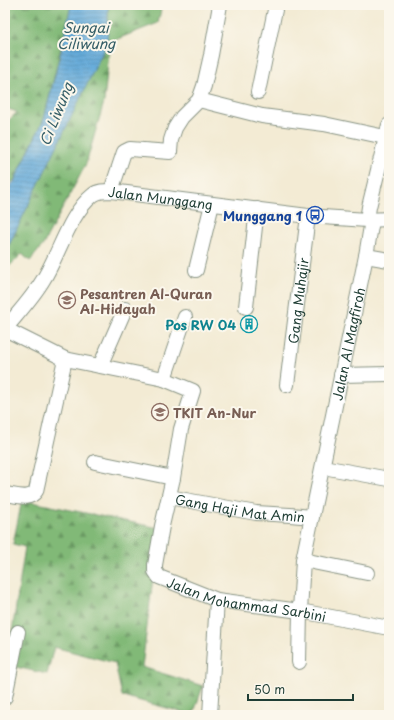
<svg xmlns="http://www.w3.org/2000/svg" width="394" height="720" font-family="'Playpen Sans',sans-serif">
	<defs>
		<pattern id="forest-firs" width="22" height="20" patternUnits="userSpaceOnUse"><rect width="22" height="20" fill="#81b977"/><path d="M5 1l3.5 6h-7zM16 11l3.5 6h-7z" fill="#699862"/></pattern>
		<pattern id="water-rules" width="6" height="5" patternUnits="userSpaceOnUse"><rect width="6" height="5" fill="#62a9d9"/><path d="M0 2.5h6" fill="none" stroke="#508bb1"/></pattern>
	</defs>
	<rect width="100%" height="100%" fill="#fbf7ec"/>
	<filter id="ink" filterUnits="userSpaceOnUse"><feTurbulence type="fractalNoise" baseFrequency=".025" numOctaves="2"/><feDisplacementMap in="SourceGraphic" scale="8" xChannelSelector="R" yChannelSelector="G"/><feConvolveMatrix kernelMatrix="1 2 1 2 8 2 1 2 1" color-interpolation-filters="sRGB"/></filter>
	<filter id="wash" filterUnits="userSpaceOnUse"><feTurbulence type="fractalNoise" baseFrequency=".012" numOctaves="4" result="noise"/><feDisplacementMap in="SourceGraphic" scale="16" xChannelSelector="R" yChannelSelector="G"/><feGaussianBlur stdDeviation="0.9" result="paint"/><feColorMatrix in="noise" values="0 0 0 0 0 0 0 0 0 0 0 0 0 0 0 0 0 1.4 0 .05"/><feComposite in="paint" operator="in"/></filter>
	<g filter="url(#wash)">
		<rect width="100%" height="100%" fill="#f3ebd4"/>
		<g fill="url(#forest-firs)" stroke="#507b56">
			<polygon points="5,5 71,5 44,119 15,179 5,189 5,124 17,112 5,108"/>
			<polygon points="108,5 162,5 158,23 107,43 109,52 104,102 86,164 43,245 30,261 22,254 5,270 5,250 8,247 107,43 108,21"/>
			<polygon points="22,500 159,528 142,667 203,686 193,715 122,696 115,663 54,647 47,674 7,665 25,547 13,544"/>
		</g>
		<polygon fill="url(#water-rules)" stroke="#407386" points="71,5 108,5 108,21 107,43 8,247 5,250 5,190 14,182 44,119 62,48"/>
	</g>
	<g filter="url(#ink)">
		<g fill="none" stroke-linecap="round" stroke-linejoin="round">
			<g stroke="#899484" stroke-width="16">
				<g id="minor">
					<polyline points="258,92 276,5"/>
					<polyline points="199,100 262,116 324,124 385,137"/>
					<polyline points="111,191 124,152 130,149 170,152 171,140 175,128 182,117 199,100 204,86 211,55 220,5"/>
					<polyline points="367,220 369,207 389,125"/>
					<polyline points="366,256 389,260"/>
					<polyline points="196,270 212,204"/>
					<polyline points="246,307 257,209"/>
					<path id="s1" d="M 5,329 L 65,359 L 164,379 L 193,391 L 181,429 L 173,478 L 162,526 L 155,565 L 155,571 L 159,577 L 217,600 L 300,611 L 389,628"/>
					<path id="s2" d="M 5,329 C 18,313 33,297 43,280 C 59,255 69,214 93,195 C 98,191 104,191 111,191 L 308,216 L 367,220 L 389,219"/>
					<polyline points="100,366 125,309"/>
					<polyline points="341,375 389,374"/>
					<polyline points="164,379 185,317"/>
					<path id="s3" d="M 287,385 L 308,216"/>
					<polyline points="95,462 173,478"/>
					<polyline points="323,467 389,479"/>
					<path d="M 5,494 C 15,495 30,501 36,491 L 65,359"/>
					<path id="s4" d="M 169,497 L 256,513 L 290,515 L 312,517"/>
					<polyline points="303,560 367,573"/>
					<path id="s5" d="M 299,662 L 300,611 L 303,560 L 366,256 L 372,220"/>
					<polyline points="5,697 18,632"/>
					<polyline points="210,715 217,600"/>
				</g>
			</g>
			<use href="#minor" stroke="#fff" stroke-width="14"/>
		</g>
	</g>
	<defs>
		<g id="bus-ring" transform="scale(0.9)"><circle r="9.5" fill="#fbf7ec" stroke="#1a4fb4" stroke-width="1.5"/><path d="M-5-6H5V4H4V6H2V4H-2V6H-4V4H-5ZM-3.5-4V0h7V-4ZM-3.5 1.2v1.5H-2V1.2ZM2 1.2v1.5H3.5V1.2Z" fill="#1a4fb4"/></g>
		<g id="school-ring" transform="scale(0.9)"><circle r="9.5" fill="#fbf7ec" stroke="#8d6e63" stroke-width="1.5"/><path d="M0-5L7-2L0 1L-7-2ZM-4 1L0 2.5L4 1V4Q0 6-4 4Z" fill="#8d6e63"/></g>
		<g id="building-ring" transform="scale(0.9)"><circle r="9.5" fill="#fbf7ec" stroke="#0f9aa8" stroke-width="1.5"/><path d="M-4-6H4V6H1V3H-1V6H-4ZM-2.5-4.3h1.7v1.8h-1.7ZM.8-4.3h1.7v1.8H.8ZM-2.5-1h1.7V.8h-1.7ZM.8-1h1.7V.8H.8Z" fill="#0f9aa8"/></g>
	</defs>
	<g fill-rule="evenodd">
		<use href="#bus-ring" x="315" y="215"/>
		<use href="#school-ring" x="67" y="300"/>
		<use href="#building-ring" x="249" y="324"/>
		<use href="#school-ring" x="160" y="412"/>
	</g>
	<g text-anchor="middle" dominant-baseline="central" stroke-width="4" stroke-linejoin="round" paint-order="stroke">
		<g font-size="13" fill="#1f3d34" stroke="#fbf7ec">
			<text stroke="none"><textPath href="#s2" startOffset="230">Jalan Munggang</textPath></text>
			<text stroke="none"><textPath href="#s3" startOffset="85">Gang Muhajir</textPath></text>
			<text stroke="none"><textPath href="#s5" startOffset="323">Jalan Al Magfiroh</textPath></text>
			<text stroke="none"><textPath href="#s4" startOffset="72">Gang Haji Mat Amin</textPath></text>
			<text stroke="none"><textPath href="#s1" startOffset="482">Jalan Mohammad Sarbini</textPath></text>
		</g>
		<g font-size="13" font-weight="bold" fill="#164399" stroke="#fbf7ec" text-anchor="end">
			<text x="302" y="215">Munggang 1</text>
		</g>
		<g font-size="13" font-weight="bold" fill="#785e54" stroke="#fbf7ec" text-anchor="start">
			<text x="80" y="293">Pesantren Al-Quran<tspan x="80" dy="15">Al-Hidayah</tspan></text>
			<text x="173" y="412">TKIT An-Nur</text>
		</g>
		<g font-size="13" font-weight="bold" fill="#0d838f" stroke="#fbf7ec" text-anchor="end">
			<text x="236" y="324">Pos RW 04</text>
		</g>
		<g font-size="14" font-style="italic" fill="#335d66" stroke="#fbf7ec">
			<text x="86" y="27">Sungai<tspan x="86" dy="16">Ciliwung</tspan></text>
			<text transform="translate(56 114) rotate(-68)">Ci Liwung</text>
		</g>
	</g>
	<rect width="394" height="720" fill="none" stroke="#fbf7ec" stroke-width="20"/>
	<path d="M248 694v6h105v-6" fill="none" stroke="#1f3d34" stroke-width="2"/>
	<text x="254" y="694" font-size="12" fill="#1f3d34" stroke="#fbf7ec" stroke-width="3" paint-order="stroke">50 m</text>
</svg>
